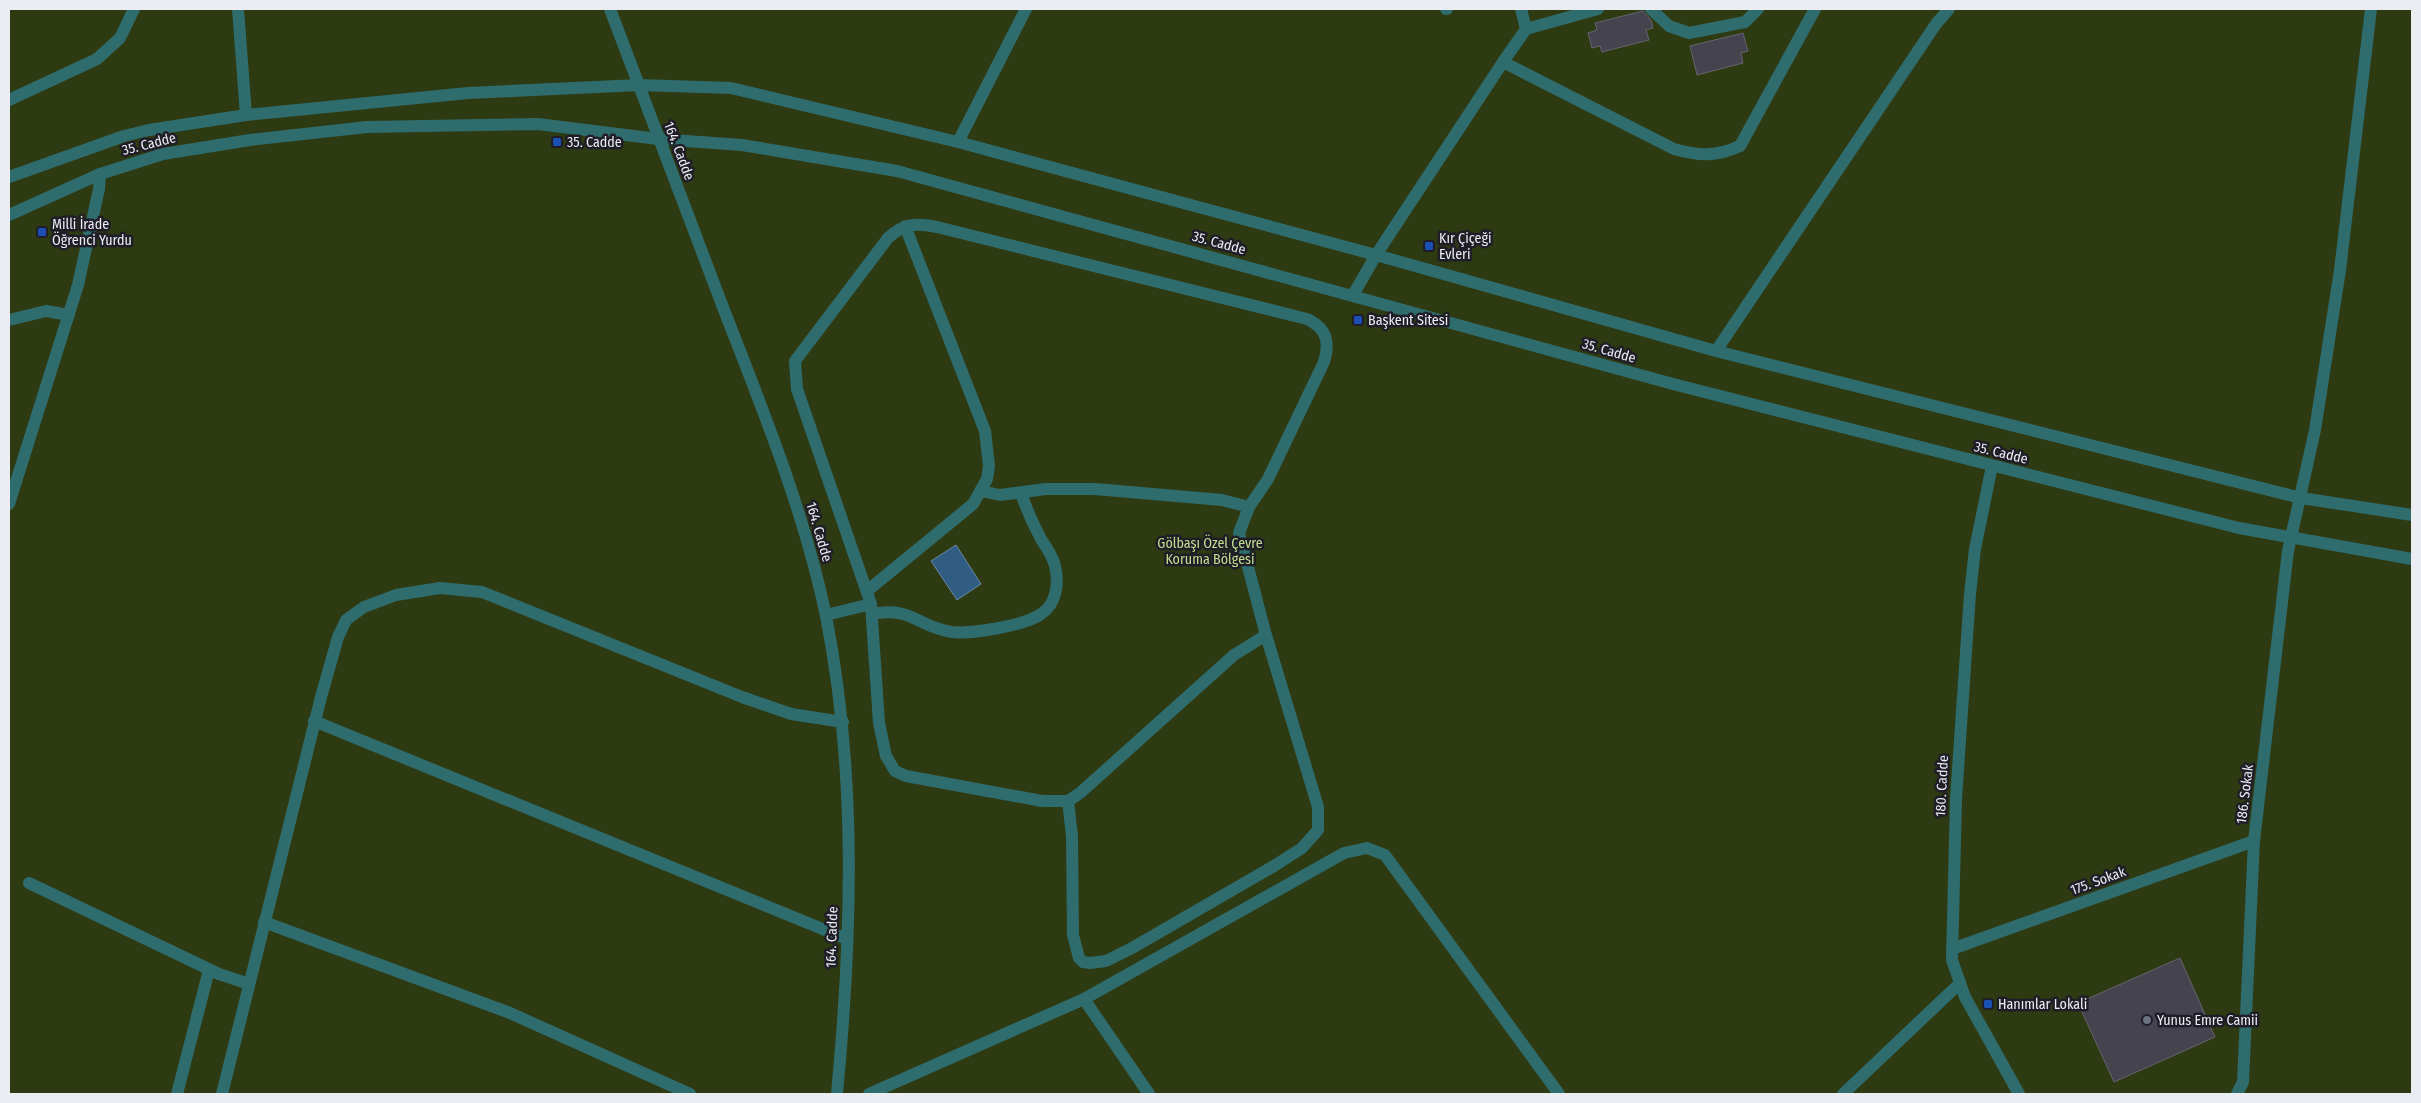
<svg xmlns="http://www.w3.org/2000/svg" width="2421" height="1103" font-family="'Fira Sans Condensed',sans-serif">
	<rect width="100%" height="100%" fill="#1f1e28"/>
	<rect fill="#2e3a11" x="9" y="9" width="2403" height="1085"/>
	<polygon fill="#315d83" stroke="#6988a5" points="956,545 981,584 957,600 931,561"/>
	<g fill="#44434e" stroke="#656470">
		<polygon points="1643,11 1651,20 1653,28 1646,30 1649,40 1602,52 1600,46 1592,48 1588,33 1597,30 1595,23"/>
		<polygon points="1743,33 1748,51 1741,53 1743,63 1697,75 1690,46"/>
		<polygon points="2180,958 2215,1037 2114,1082 2078,1003"/>
	</g>
	<g fill="none" stroke-linecap="round" stroke-linejoin="round">
		<g stroke="#2f6c6e" stroke-width="12">
			<polyline points="238,9 246,115"/>
			<path d="M 610,9 C 648,109 686,210 724,310 C 763,410 804,511 826,616 C 857,773 852,935 837,1094"/>
			<polyline points="1446,9 1447,9"/>
			<polyline points="1651,9 1669,26 1689,33 1745,22 1758,9"/>
			<polyline points="1526,29 1598,9"/>
			<polyline points="1503,62 1526,29 1521,9"/>
			<polyline points="9,100 97,59 120,38 134,9"/>
			<polyline points="958,142 1026,9"/>
			<polyline points="9,177 124,136 149,130 246,115 468,93 639,85 731,88 958,142 1376,255 1716,351 2301,498 2412,515"/>
			<polyline points="9,215 100,174 163,154 250,140 367,127 538,124 658,139 742,145 897,171 1673,384 2239,528 2412,559"/>
			<path d="M 1353,295 L 1376,255 L 1503,62 L 1674,149 C 1699,156 1716,157 1740,146 L 1815,9"/>
			<polyline points="9,320 46,311 69,315"/>
			<polyline points="1716,351 1936,24 1949,9"/>
			<polyline points="1992,466 1975,549 1970,594 1956,799 1952,960 1965,997 2019,1094"/>
			<polyline points="981,491 1000,495 1046,489 1095,489 1222,500 1249,507"/>
			<polyline points="9,504 78,285 99,189 100,174"/>
			<polyline points="867,591 973,504 987,479 989,466 985,431 905,226"/>
			<path d="M 872,614 C 911,606 918,627 952,632 C 972,634 1024,626 1041,614 C 1057,604 1059,582 1055,566 C 1053,556 1046,547 1041,539 C 1033,524 1026,508 1021,493"/>
			<polyline points="826,615 871,604"/>
			<polyline points="314,721 847,939"/>
			<path d="M 1068,801 L 1072,836 L 1073,935 L 1079,958 L 1083,962 L 1090,963 L 1106,961 L 1132,948 L 1274,866 L 1302,848 L 1318,830 L 1318,807 L 1266,635 L 1239,533 L 1249,507 L 1268,479 L 1324,362 C 1330,343 1327,328 1307,319 L 937,227 C 916,223 904,223 888,238 L 795,361 L 797,389 L 871,604 L 879,723 L 886,756 L 895,771 L 906,776 L 1042,801 L 1068,801 L 1080,793 L 1234,655 L 1266,635"/>
			<polyline points="29,883 219,974 249,984"/>
			<polyline points="264,922 510,1013 690,1094"/>
			<polyline points="1952,949 2254,841"/>
			<polyline points="1084,999 1149,1094"/>
			<polyline points="177,1094 209,970"/>
			<polyline points="222,1094 321,697 338,637 346,620 364,607 396,595 440,588 482,592 742,697 791,714 843,722"/>
			<polyline points="869,1094 1084,999 1344,853 1367,848 1385,855 1559,1094"/>
			<polyline points="1843,1094 1959,984"/>
			<polyline points="2237,1094 2243,1082 2254,841 2288,551 2315,430 2340,270 2371,9"/>
		</g>
	</g>
	<g fill="#1a4fb4" stroke="#1f1e28" stroke-width="2">
		<rect x="552" y="137" width="10" height="10" rx="2.5"/>
		<rect x="37" y="227" width="10" height="10" rx="2.5"/>
		<rect x="1424" y="241" width="10" height="10" rx="2.5"/>
		<rect x="1353" y="315" width="10" height="10" rx="2.5"/>
		<rect x="1983" y="999" width="10" height="10" rx="2.5"/>
	</g>
	<circle fill="#6b7280" stroke="#1f1e28" stroke-width="2" cx="2147" cy="1020" r="5"/>
	<g text-anchor="middle" dominant-baseline="central" stroke-width="5" stroke-linejoin="round" paint-order="stroke">
		<g font-size="14" fill="#ececf3" stroke="#1f1e28" text-anchor="start">
			<text x="567" y="142">35. Cadde</text>
			<text x="52" y="224">Milli İrade<tspan x="52" dy="16">Öğrenci Yurdu</tspan></text>
			<text x="1439" y="238">Kır Çiçeği<tspan x="1439" dy="16">Evleri</tspan></text>
			<text x="1368" y="320">Başkent Sitesi</text>
			<text x="1998" y="1004">Hanımlar Lokali</text>
			<text x="2157" y="1020">Yunus Emre Camii</text>
		</g>
		<g font-size="14" fill="#ececf3" stroke="#1f1e28">
			<text transform="translate(149 144) rotate(-14)">35. Cadde</text>
			<text transform="translate(679 151) rotate(69)">164. Cadde</text>
			<text transform="translate(1219 243) rotate(15)">35. Cadde</text>
			<text transform="translate(1609 351) rotate(16)">35. Cadde</text>
			<text transform="translate(2001 453) rotate(14)">35. Cadde</text>
			<text transform="translate(819 532) rotate(74)">164. Cadde</text>
			<text transform="translate(1942 786) rotate(-87)">180. Cadde</text>
			<text transform="translate(2245 794) rotate(-83)">186. Sokak</text>
			<text transform="translate(2098 881) rotate(-20)">175. Sokak</text>
			<text transform="translate(832 937) rotate(-88)">164. Cadde</text>
		</g>
		<g font-size="14" fill="#c2de8d" stroke="#1f1e28">
			<text x="1210" y="543">Gölbaşı Özel Çevre<tspan x="1210" dy="16">Koruma Bölgesi</tspan></text>
		</g>
	</g>
	<rect width="2421" height="1103" fill="none" stroke="#ececf3" stroke-width="20"/>
</svg>
